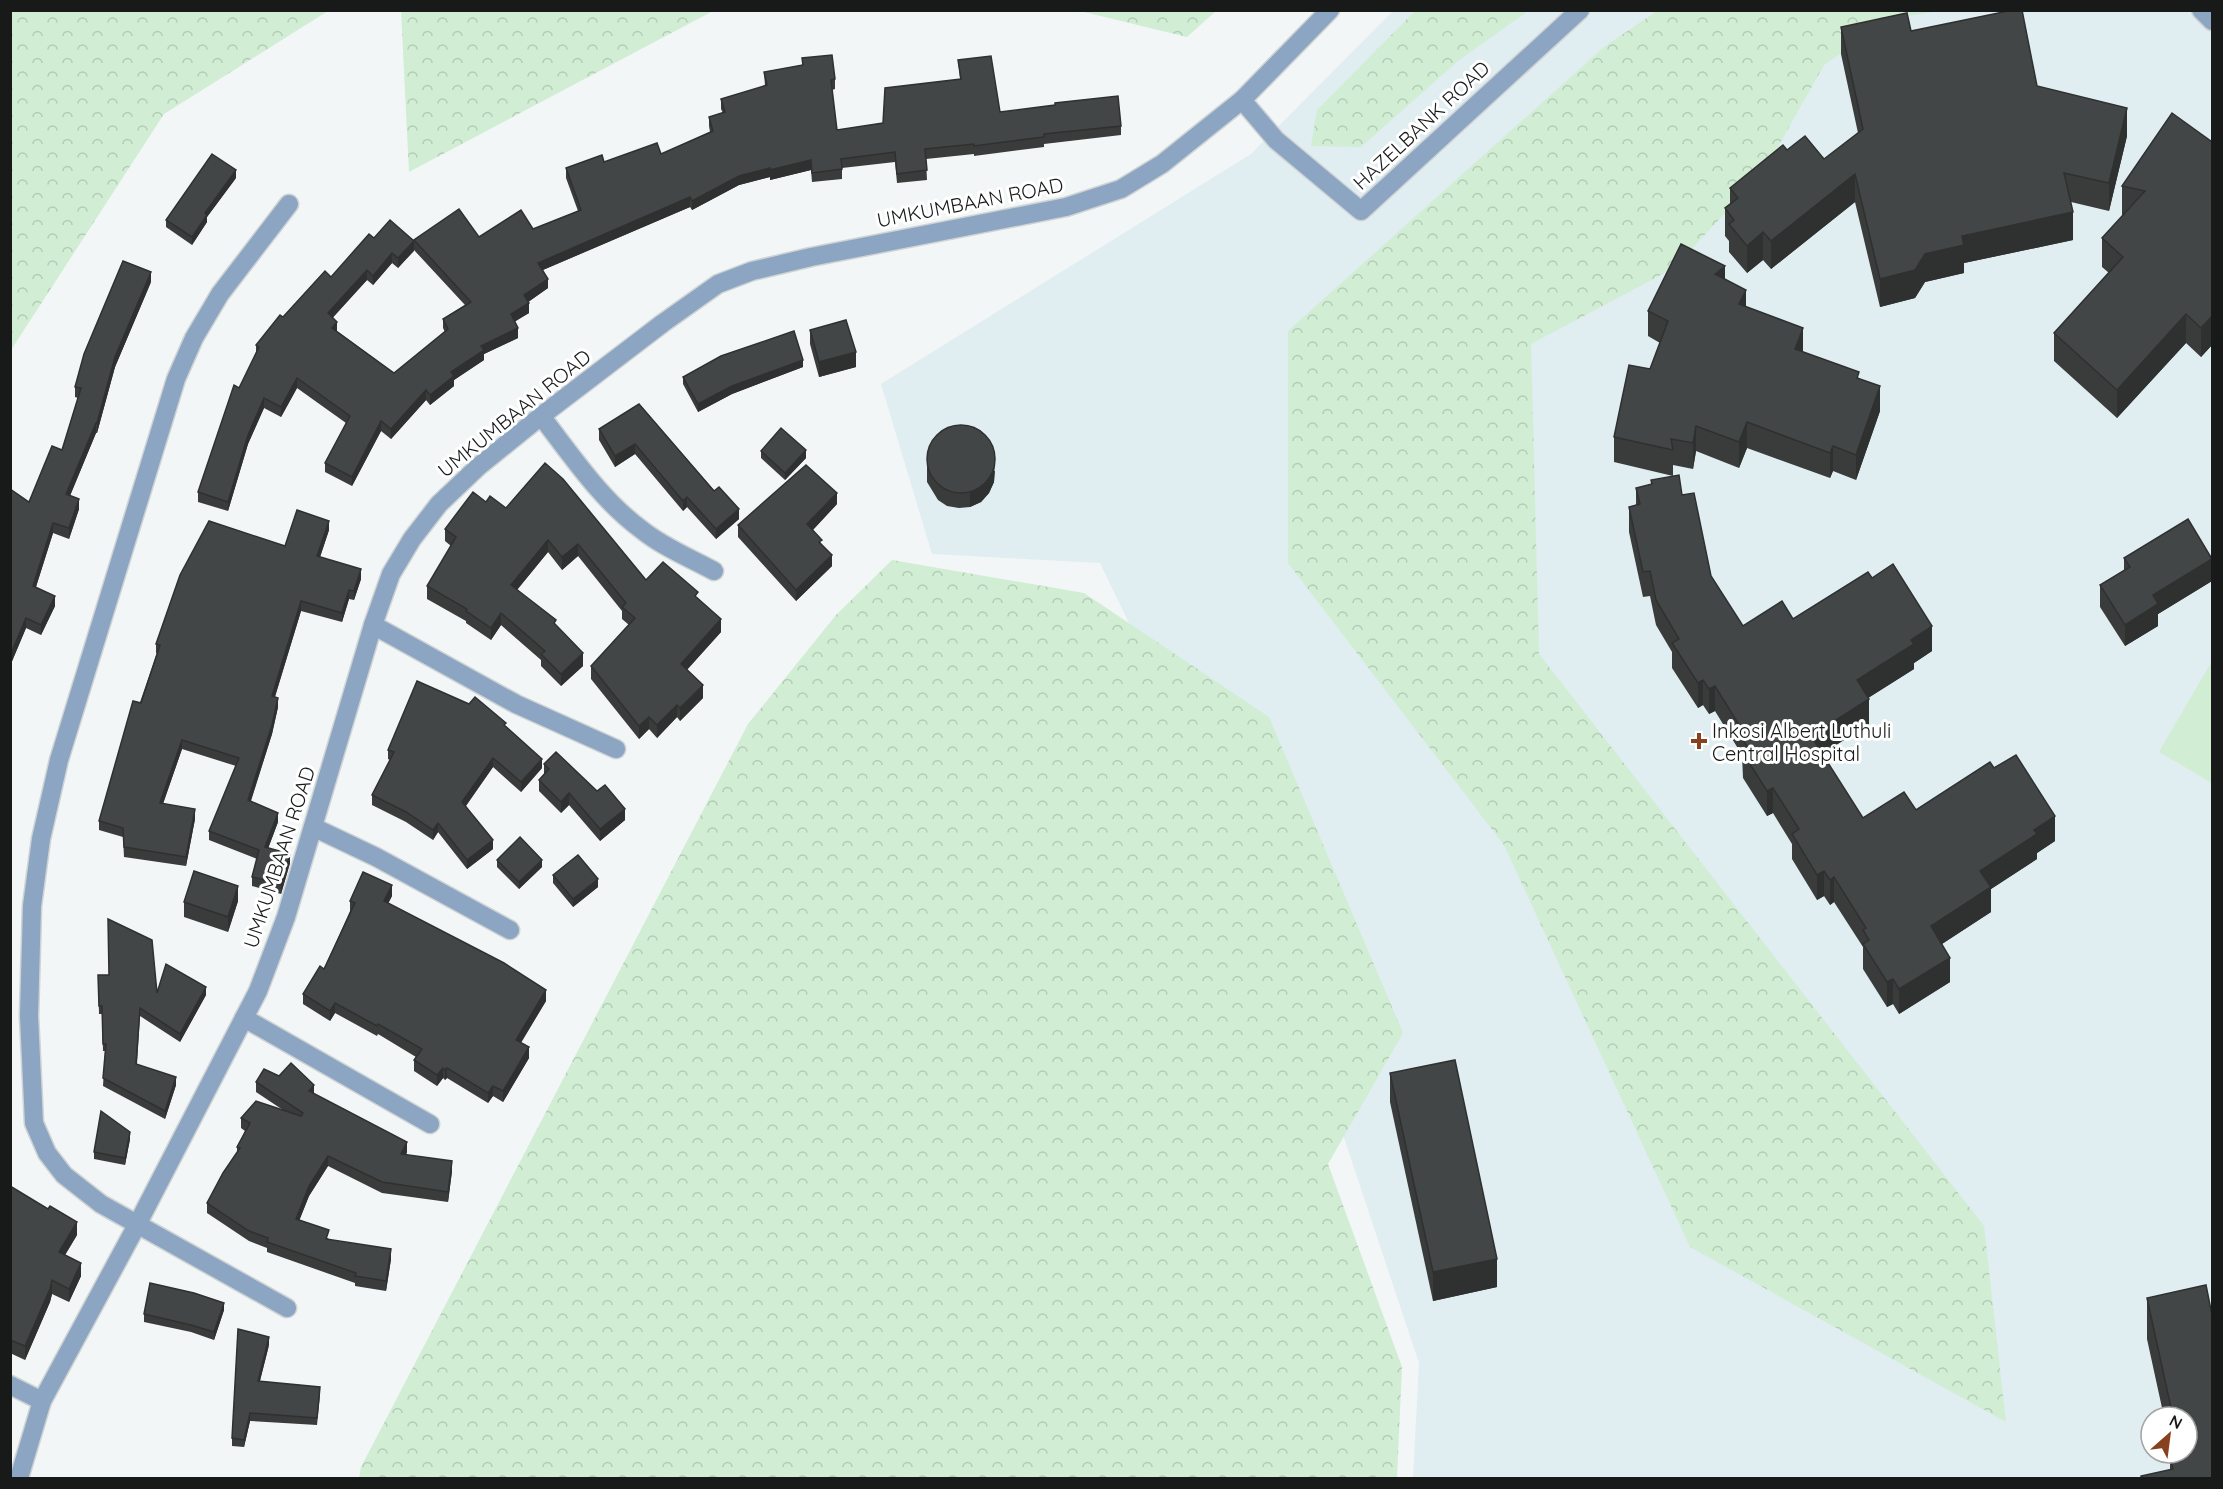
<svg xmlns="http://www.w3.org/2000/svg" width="2223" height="1489" font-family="Quicksand,sans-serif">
	<defs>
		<pattern id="forest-crowns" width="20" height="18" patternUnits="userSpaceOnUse" patternTransform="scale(1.5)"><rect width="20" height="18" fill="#d1eed4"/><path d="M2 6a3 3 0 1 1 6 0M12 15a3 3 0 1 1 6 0" fill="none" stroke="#b3ccb5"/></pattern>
	</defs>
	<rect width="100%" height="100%" fill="#f2f6f7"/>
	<path fill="#e0edf1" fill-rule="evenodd" d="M 1393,11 L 2212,11 L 2212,1478 L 1413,1478 L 1419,1363 L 1271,918 L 1100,563 L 932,554 L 881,384 L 1251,154 ZM 2151,1417 L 2187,1417 L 2187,1453 L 2151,1453 Z"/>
	<g fill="url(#forest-crowns)">
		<polygon points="11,10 328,11 164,114 11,350"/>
		<polygon points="401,11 401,10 713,11 409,172"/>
		<polygon points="1080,11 1216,10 1216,11 1187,37"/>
		<polygon points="1415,11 1528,11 1458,61 1361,147 1311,146 1317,110"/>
		<polygon points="1657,11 1942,11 1892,18 1824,65 1765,170 1674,268 1531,344 1539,654 1984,1226 2006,1422 1690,1247 1504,845 1288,563 1288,331 1604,47"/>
		<polygon points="892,560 1084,593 1269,717 1403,1033 1328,1164 1402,1367 1397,1478 359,1478 361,1467 748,724 836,615"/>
	</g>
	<polygon fill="#d1eed4" points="2212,661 2212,783 2159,752"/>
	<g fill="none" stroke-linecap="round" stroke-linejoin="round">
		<g stroke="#cfd3d3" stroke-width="21">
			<g id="minor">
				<polyline points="2201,10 2212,21"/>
				<polyline points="1242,100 1276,140 1361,211 1580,10"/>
				<path d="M 541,416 C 572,456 601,500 642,530 C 663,547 690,558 714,571"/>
				<polyline points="373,625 516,704 616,749"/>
				<polyline points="313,827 376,857 510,930"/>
				<polyline points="244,1018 430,1124"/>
				<polyline points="287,1308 101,1204 64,1175 47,1153 34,1123 29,1016 32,906 41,839 59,760 176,379 194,338 220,294 289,204"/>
				<polyline points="10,1385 42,1401"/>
				<polyline points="19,1478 42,1401 137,1225 258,991 286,917 373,625 391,574 412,539 439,504 479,466 541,416 663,323 718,284 752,271 811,257 1066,207 1121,189 1162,164 1242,100 1330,10"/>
			</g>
		</g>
		<use href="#minor" stroke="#8ba5c3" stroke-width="18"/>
	</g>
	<g fill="#3a3c3c" fill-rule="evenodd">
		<polygon points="1841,27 1911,31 2037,86 2127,136 2109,211 2071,202 2073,240 1964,263 1964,273 1925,282 1915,298 1880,307 1855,202 1771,269 1763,260 1747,273 1729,252 1729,241 1725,236 1725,208 1730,204 1730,188 1787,150 1824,159 1858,133 1841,54"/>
		<path d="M 802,58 L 835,79 L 835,89 L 832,90 L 837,130 L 883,123 L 960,79 L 958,60 L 1000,112 L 1121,126 L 1121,135 L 1044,144 L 1044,147 L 974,156 L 974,154 L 926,159 L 927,180 L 897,183 L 895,162 L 842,168 L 842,179 L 812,182 L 811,170 L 770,180 L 770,177 L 739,185 L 692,210 L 690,207 L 543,270 L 548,288 L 528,302 L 529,313 L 515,321 L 518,338 L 484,354 L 484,360 L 454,380 L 454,386 L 430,405 L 426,400 L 391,439 L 381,431 L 352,486 L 325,472 L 325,463 L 346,423 L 297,388 L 281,417 L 264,408 L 248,444 L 228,511 L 198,502 L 198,492 L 256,353 L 256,345 L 283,317 L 331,277 L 374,238 L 414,241 L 479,237 L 533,229 L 578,211 L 566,178 L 566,168 L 604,162 L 661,154 L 710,132 L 709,126 L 709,117 L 723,113 L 721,109 L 721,99 L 765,86 L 764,72 L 802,65 ZM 414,250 L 465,305 L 443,319 L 443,328 L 445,332 L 394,373 L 337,331 L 333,317 L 367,280 L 373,285 L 392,263 L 398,268 Z"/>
		<polygon points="2212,142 2212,345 2201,357 2186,343 2117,418 2054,361 2054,333 2109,273 2102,267 2102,238 2124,215 2122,215 2122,186"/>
		<polygon points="236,178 207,217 207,222 192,245 166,227 166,220"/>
		<polygon points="1725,279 1746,307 1803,352 1859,378 1880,411 1856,480 1833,471 1830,478 1747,448 1739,468 1696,451 1693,469 1673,465 1673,476 1614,462 1614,437 1650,369 1660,343 1648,336 1648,311"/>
		<polygon points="151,282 115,367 97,433 96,433 70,496 79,509 69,539 53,533 36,587 55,606 41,635 26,628 10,666 10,489 29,502 62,450 78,398 75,397 75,387"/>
		<polygon points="810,330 856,367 819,377 810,344"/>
		<polygon points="803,367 732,394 698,412 683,384 683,377"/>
		<polygon points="639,404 739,519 716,539 687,507 683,511 635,454 615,467 599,440 599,429"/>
		<polygon points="761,451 806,458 785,480 761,458"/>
		<polygon points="545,463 646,580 698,598 721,632 687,670 703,698 680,721 677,717 657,738 649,729 639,739 591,679 591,666 629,625 622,619 622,611 578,556 562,570 548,552 517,590 556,625 583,666 561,686 541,666 541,660 501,625 491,640 466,623 466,621 427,599 427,586 451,546 445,541 445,529 486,502 506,508"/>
		<polygon points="927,467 995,471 994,482 989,493 981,502 970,507 959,508 947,506 938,500 927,482"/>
		<polygon points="1651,480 1682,495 1711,576 1743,626 1793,619 1872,578 1932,651 1914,663 1914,669 1868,698 1869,724 1822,754 1863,818 1916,810 1994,768 2055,841 2037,853 2037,859 1991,889 1991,912 1942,944 1950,982 1899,1014 1893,1004 1887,1007 1863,969 1863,947 1834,902 1830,905 1824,896 1817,900 1792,859 1792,844 1773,813 1767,816 1743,778 1742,755 1715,711 1709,714 1703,705 1698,708 1672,668 1672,652 1656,625 1650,596 1643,597 1629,532 1629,507 1636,505 1636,488 1651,485"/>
		<polygon points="837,504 813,530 822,545 832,566 796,601 738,537 738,525"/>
		<polygon points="329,530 320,557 361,579 354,600 349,599 342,622 301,611 275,697 278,707 272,734 251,801 278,822 268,848 290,863 281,894 252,886 252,877 257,859 209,840 209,831 236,766 182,749 163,804 195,819 186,866 124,857 123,837 99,830 99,821 157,653 156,653 156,644 285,546"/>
		<polygon points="2124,558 2212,581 2158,614 2158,626 2125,646 2100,607 2100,585 2124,570"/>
		<polygon points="506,726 542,768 521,792 493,767 466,806 493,849 467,869 438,832 433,840 406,822 372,805 372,795 390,760 388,759 388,750"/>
		<polygon points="544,764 625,820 600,841 569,805 561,813 539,791 539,780 544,774"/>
		<polygon points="497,860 542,867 519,889 497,867"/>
		<polygon points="553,875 598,887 573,907 553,883"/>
		<polygon points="392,896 388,903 546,1001 521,1043 529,1058 503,1102 493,1096 488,1103 447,1078 445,1080 443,1078 437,1086 414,1071 414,1060 416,1057 378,1034 377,1036 335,1013 330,1021 303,1004 303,994 324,969 350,911 350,901"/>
		<polygon points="238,901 228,932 184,917 184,902"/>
		<polygon points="98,975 157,993 206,995 180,1042 140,1016 137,1064 176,1085 165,1119 103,1086 105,1051 103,1051 102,1014 99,1014"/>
		<polygon points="1390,1073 1497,1287 1433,1301 1390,1102"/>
		<polygon points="256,1082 314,1094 407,1152 406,1155 452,1171 448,1202 382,1193 328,1166 309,1196 299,1220 329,1239 391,1259 386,1291 355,1286 355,1283 267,1252 267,1248 249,1241 207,1213 207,1203 237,1153 237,1147 245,1131 241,1128 241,1118 283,1110 256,1092"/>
		<polygon points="130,1139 125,1165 94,1159 94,1152"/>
		<polygon points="10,1186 77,1235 65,1255 81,1276 69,1302 52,1294 50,1302 25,1360 10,1353"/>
		<polygon points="2147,1298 2212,1479 2141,1479 2141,1476 2170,1470 2170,1457 2172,1456 2172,1453 2187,1453 2187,1417 2164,1417 2147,1339"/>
		<polygon points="224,1310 214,1340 191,1332 144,1322 144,1314"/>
		<polygon points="269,1345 260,1381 320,1395 317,1425 250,1421 244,1447 232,1446 232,1438"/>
	</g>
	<g fill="#2f3131">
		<polygon points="2127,108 2127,136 2109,211 2109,183"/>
		<polygon points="811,160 811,170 770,180 770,170"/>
		<polygon points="770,168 770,177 739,185 692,210 692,201 739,176"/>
		<polygon points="236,170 236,178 207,217 207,222 192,245 192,237 205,213"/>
		<polygon points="1855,174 1855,202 1771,269 1771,241"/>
		<polygon points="690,197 690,207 538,272 538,263"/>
		<polygon points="2073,212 2073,240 1964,263 1964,273 1925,282 1915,298 1880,307 1880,279 1925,254 1962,236"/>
		<polygon points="1763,232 1763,260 1747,273 1747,246"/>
		<polygon points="414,241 414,251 398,268 398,258"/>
		<polygon points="392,253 392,263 373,285 373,276"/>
		<polygon points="1725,266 1725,291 1715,274"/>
		<polygon points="367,270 367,280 328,323 328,313"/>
		<polygon points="151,272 151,282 115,367 97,433 97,423 115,357"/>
		<polygon points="548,279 548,288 524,305 524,295"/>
		<polygon points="1746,290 1746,315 1739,304"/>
		<polygon points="529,303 529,313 511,324 511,314"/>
		<polygon points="2186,314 2186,343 2117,418 2117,390"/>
		<polygon points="2212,316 2212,345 2201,357 2201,328"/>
		<polygon points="337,322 337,331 332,328"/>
		<polygon points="518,328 518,338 484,354 484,360 454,380 454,386 430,405 430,395 451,372 481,346"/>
		<polygon points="1803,328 1803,354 1795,349"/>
		<polygon points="856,352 856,367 819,377 819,362"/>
		<polygon points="803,360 803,367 732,394 698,412 698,404 732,386"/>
		<polygon points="297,378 297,388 281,417 281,407"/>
		<polygon points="1880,386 1880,411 1856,480 1856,455"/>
		<polygon points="426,390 426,400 391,439 391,429"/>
		<polygon points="264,398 264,408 248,444 228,511 228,502 248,435"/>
		<polygon points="381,421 381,431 352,486 352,477"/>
		<polygon points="1747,422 1747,448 1739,468 1739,442"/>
		<polygon points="96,423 96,433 66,505 66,494"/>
		<polygon points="1696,426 1696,451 1693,469 1693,443"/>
		<polygon points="635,444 635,454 615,467 615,456"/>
		<polygon points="1833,446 1833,471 1830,478 1830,453"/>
		<polygon points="806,450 806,458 785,480 785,473"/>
		<polygon points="995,456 994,482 989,493 981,502 970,507 970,492"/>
		<polygon points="837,493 837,504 807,536 807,524"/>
		<polygon points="687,497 687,507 683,511 683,501"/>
		<polygon points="79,499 79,509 69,539 69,528"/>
		<polygon points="739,509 739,519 716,539 716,529"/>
		<polygon points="329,521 329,530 317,566 317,556"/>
		<polygon points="53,523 53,533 33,596 33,586"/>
		<polygon points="548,540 548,552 511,597 511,585"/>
		<polygon points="578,544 578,556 562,570 562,557"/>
		<polygon points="832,555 832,566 796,601 796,590"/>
		<polygon points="2212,559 2212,581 2158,614 2158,626 2125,646 2125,625 2153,595"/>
		<polygon points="361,569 361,579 354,600 354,591"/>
		<polygon points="349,590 349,599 342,622 342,613"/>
		<polygon points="55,596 55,606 41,635 41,625"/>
		<polygon points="301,601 301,611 272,706 272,696"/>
		<polygon points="501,613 501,625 491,640 491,628"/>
		<polygon points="26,618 26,628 10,666 10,656"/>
		<polygon points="721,619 721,632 681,676 681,664"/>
		<polygon points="1932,626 1932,651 1914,663 1914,669 1857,705 1857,680 1911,640"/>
		<polygon points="583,653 583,666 561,686 561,674"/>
		<polygon points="1703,680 1703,705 1698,708 1698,683"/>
		<polygon points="703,685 703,698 680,721 680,708"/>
		<polygon points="1715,686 1715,711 1709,714 1709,689"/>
		<polygon points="278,698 278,707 272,734 248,809 248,800"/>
		<polygon points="1869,699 1869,724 1811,761 1811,736"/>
		<polygon points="677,705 677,717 657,738 657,725"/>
		<polygon points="649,717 649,729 639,739 639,726"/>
		<polygon points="182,740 182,749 160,812 160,803"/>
		<polygon points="493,758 493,767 462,811 462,802"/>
		<polygon points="542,759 542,768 521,792 521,782"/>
		<polygon points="1773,788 1773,813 1767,816 1767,791"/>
		<polygon points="569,793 569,805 561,813 561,802"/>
		<polygon points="195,809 195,819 186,866 186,857"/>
		<polygon points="625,809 625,820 600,841 600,829"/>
		<polygon points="278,813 278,822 265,857 265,847"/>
		<polygon points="2055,816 2055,841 2037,853 2037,859 1991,889 1991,912 1931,951 1931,926 1980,871 2034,830"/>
		<polygon points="438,823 438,832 433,840 433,830"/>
		<polygon points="493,840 493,849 467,869 467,860"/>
		<polygon points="290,854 290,863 281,894 281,884"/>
		<polygon points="542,860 542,867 519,889 519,882"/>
		<polygon points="1824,871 1824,896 1817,900 1817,875"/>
		<polygon points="1834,877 1834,902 1830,905 1830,880"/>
		<polygon points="598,879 598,887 573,907 573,899"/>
		<polygon points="392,885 392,896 384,912 384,901"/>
		<polygon points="238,886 238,901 228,932 228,917"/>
		<polygon points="1950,958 1950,982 1899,1014 1899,989"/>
		<polygon points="1893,979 1893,1004 1887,1007 1887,982"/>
		<polygon points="206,987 206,995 180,1042 180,1034"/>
		<polygon points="546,990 546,1001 516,1050 516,1040"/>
		<polygon points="335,1003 335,1013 330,1021 330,1011"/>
		<polygon points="529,1047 529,1058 503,1102 503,1091"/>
		<polygon points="443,1068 443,1078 437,1086 437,1075"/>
		<polygon points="447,1068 447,1078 445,1080 445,1070"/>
		<polygon points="176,1077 176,1085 165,1119 165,1111"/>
		<polygon points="314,1085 314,1095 309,1091"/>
		<polygon points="493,1086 493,1096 488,1103 488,1093"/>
		<polygon points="130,1132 130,1139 125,1165 125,1158"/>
		<polygon points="407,1142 407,1152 401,1164 401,1154"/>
		<polygon points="328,1156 328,1166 309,1196 296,1229 296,1219 309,1186"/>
		<polygon points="452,1161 452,1171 448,1202 448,1192"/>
		<polygon points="77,1222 77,1235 59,1265 59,1252"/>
		<polygon points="391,1249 391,1259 386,1291 386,1281"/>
		<polygon points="1497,1259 1497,1287 1433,1301 1433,1272"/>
		<polygon points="81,1263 81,1276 69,1302 69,1289"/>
		<polygon points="52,1280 52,1294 50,1302 25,1360 25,1346"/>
		<polygon points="224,1303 224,1310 214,1340 214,1332"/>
		<polygon points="269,1337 269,1345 258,1388 258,1381"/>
		<polygon points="250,1413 250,1421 244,1447 244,1440"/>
	</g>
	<g fill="#434646" stroke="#2f3131" stroke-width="1.5">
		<polygon points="2013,10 2022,10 2037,86 2127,108 2109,183 2064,173 2073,212 1962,236 1964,245 1925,254 1915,270 1880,279 1855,174 1771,241 1763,232 1747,246 1729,224 1734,220 1725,208 1738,198 1730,188 1783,145 1787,150 1805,136 1824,159 1863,129 1841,27 1907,13 1911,31"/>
		<polygon points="832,55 835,79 831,80 837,130 883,123 885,88 961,79 958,60 991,56 1000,112 1055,105 1055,103 1118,96 1121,126 1044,134 1044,137 974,146 974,144 925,149 927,170 897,174 895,152 841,159 842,169 812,173 811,160 770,170 770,168 739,176 692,201 690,197 538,263 548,279 524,295 529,303 511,314 518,328 481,346 484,350 451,372 454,376 430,395 426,390 391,429 381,421 352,477 325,463 350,416 297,378 281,407 264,398 248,435 228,502 198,492 234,385 239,388 259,347 256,345 280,315 283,317 325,271 331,277 369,234 374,238 390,220 414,241 398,258 392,253 373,276 367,270 328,313 337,322 332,328 394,373 448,329 443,319 471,302 414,240 459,209 479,237 521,210 533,229 581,210 566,168 602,155 604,162 657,143 661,154 713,131 709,117 725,112 721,99 767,85 764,72 803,65 802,58"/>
		<polygon points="2172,113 2212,142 2212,316 2201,328 2186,314 2117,390 2054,333 2123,257 2102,238 2145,191 2122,186"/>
		<polygon points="212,154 236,170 205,213 207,215 192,237 166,220"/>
		<polygon points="1681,244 1725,266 1715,274 1746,290 1739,304 1803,328 1795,349 1859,372 1857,378 1880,386 1856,455 1833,446 1830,453 1747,422 1739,442 1696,426 1693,443 1671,439 1673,450 1614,437 1629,365 1650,369 1668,321 1648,311"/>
		<polygon points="123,261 151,272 115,357 97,423 96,423 66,494 79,499 69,528 53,523 33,586 55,596 41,625 26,618 10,656 10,489 29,502 52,446 62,450 81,388 75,387 84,354"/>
		<polygon points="846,320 856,352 819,362 810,330"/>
		<polygon points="794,331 803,360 732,386 698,404 683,377 721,356"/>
		<polygon points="639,404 714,491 719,487 739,509 716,529 687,497 683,501 635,444 615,456 599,429"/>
		<circle cx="961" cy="459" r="34"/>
		<polygon points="781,428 806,450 785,473 761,451"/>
		<polygon points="545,463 563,479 646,580 663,562 698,592 695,596 721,619 681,664 703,685 680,708 677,705 657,725 649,717 639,726 591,666 635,618 622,607 626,603 578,544 562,557 548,540 511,585 556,620 554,623 583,653 561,674 541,654 545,651 501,613 491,628 466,611 467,609 427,586 456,537 445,529 473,492 486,502 490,496 506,508"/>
		<polygon points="806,465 837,493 807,524 822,540 819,542 832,555 796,590 738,525"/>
		<polygon points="1679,475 1682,495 1694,493 1711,576 1743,626 1782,601 1793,619 1868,572 1872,578 1893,564 1932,626 1911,640 1914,644 1857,680 1869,699 1811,736 1863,818 1904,792 1916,810 1990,762 1994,768 2016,755 2055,816 2034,830 2037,834 1980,871 1991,887 1931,926 1950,958 1899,989 1893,979 1887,982 1863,944 1869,940 1863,930 1866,928 1834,877 1830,880 1824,871 1817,875 1792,834 1799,829 1773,788 1767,791 1743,753 1749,749 1742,739 1746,736 1715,686 1709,689 1703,680 1698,683 1672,643 1679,639 1656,600 1650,571 1643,572 1629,507 1640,504 1636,488 1652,484 1651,480"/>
		<polygon points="297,510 329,521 317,556 361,569 354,591 349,590 342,613 301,601 272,696 278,698 272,725 248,800 278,813 265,847 290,854 281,884 252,877 259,850 209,831 239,758 182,740 160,803 195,809 186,857 124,847 123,828 99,821 133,701 141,703 160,645 156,644 180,575 209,521 285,546"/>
		<polygon points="2188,519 2212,559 2153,595 2158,604 2125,625 2100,585 2130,567 2124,558"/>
		<polygon points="417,681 469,704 475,697 506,723 504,725 542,759 521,782 493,758 462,802 493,840 467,860 438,823 433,830 406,812 372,795 394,752 388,750"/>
		<polygon points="556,752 597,791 605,785 625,809 600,829 569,793 561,802 539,780 549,769 544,764"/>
		<polygon points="520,837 542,860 519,882 497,860"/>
		<polygon points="578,855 598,879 573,899 553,875"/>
		<polygon points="194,871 238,886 228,917 184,902"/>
		<polygon points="363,872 392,885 384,901 504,963 546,990 516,1040 529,1047 503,1091 493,1086 488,1093 447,1068 445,1070 443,1068 437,1075 414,1060 422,1049 378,1024 377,1026 335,1003 330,1011 303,994 320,966 324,969 355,903 350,901"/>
		<polygon points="108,919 152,940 157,993 166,964 206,987 180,1034 140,1008 136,1064 176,1077 165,1111 103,1078 106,1044 103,1044 102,1006 99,1006 98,975 109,975"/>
		<polygon points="1455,1060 1497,1259 1433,1272 1390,1073"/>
		<polygon points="291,1063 314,1085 309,1091 407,1142 401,1154 452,1161 448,1192 382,1182 328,1156 309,1186 296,1219 329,1230 326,1239 391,1249 386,1281 355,1276 356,1273 267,1242 268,1238 249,1231 207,1203 223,1173 240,1148 237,1147 250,1123 241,1118 256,1101 301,1116 303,1113 256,1082 264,1069 279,1076"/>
		<polygon points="101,1111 130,1132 125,1158 94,1152"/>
		<polygon points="10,1186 48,1209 50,1206 77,1222 59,1252 81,1263 69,1289 52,1280 50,1289 25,1346 10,1340"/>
		<polygon points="150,1283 194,1293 224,1303 214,1332 191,1325 144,1314"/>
		<polygon points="2206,1285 2212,1315 2212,1479 2142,1479 2141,1476 2173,1469 2170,1457 2181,1455 2180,1453 2187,1453 2187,1417 2173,1417 2147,1298"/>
		<polygon points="238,1329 269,1337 258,1381 320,1387 317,1418 250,1413 244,1440 232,1438"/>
	</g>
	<path fill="#88411e" stroke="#fff" stroke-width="2" d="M1696 732h6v6h6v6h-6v6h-6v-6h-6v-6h6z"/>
	<g text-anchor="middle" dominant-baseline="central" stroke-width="6" stroke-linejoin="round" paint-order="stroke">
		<g font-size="20" fill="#181919" stroke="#fff">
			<text transform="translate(1421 125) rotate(-43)">HAZELBANK ROAD</text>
			<text transform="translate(970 202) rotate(-11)">UMKUMBAAN ROAD</text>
			<text transform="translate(514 413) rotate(-39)">UMKUMBAAN ROAD</text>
			<text transform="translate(279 857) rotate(-72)">UMKUMBAAN ROAD</text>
		</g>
		<g font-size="20" fill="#181919" stroke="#fff" text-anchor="start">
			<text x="1712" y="730">Inkosi Albert Luthuli<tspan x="1712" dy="23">Central Hospital</tspan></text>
		</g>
	</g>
	<rect width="2223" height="1489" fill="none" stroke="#181919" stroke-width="24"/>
	<g transform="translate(2169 1435) rotate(28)"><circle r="28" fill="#ffffff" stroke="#a3a3a3" stroke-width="1.5"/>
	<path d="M0-4.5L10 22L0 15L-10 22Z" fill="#88411e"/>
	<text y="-9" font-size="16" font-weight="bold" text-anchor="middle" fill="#181919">N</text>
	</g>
</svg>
